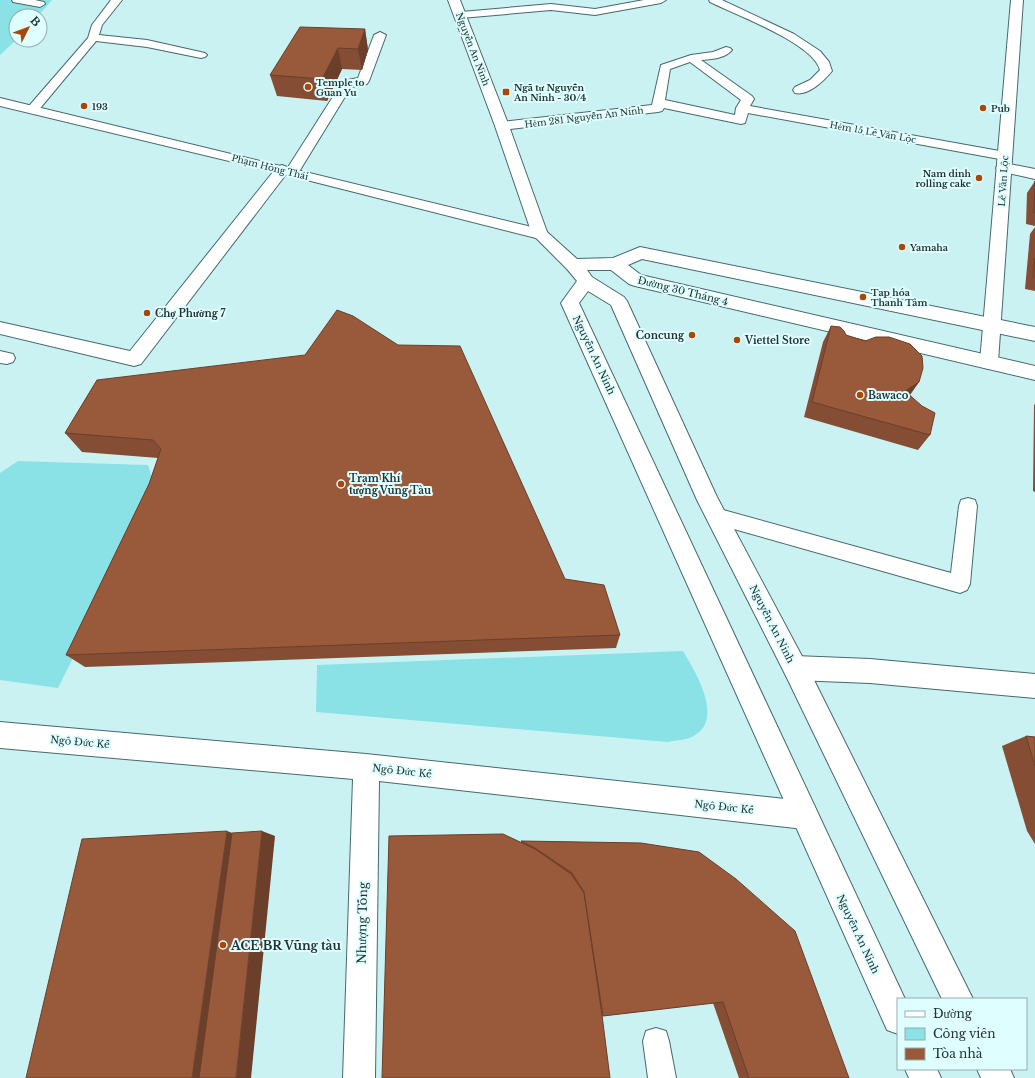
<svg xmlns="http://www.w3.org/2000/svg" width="1035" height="1078" font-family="'Libre Baskerville',serif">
	<rect width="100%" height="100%" fill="#cbf2f3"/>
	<g fill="#8ae2e6">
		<polygon points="0,0 52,0 38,16 16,16 16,40 0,55"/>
		<polygon points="18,461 148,465 156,491 58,688 0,680 0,473"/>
		<path d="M 683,651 C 695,671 724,718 695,735 C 689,740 676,740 668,742 L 316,712 L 317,665 Z"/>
	</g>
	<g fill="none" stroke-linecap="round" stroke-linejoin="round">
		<g stroke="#46696b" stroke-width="2">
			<g id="service">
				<polygon points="12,0 35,0 44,2 45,4 40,7 13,2"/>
				<polygon points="111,0 122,0 102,25 99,35 147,40 205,53 207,55 205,57 201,58 147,47 96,41 37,112 29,112 27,109 29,106 88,38 92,25"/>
				<polygon points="644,0 666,0 661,3 595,15 551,10 461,18 456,15 461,12 551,4 595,9"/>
				<path d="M 709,0 L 722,0 L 794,34 L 820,51 L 829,62 L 832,71 C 824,81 808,96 795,93 L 793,90 L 795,87 L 810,80 L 820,70 C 813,43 736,15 710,2 Z"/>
				<polygon points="380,32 386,35 369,81 367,84 351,87 297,175 287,175 285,172 343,81 358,78 374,35"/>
				<path d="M 726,47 L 730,48 L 732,50 C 724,59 712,59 701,60 L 752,96 L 754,99 L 750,106 L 1005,152 L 1010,153 L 1011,156 L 1010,159 L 1005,160 L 748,113 L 745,123 L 741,124 L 664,108 L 662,111 L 658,112 L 502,130 L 498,129 L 496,126 L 498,123 L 502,122 L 652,105 L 661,65 L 691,55 L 713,52 ZM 690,62 L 741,100 L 736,108 L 735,115 L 665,100 L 670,69 Z"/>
				<polygon points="0,351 13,354 15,358 13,362 7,364 0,363"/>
				<polygon points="968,498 975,500 977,506 970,584 967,590 960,593 716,524 709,522 707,516 709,510 716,508 951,573 959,506 961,500"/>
				<polygon points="656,1028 666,1031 669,1041 676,1078 648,1078 643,1041 646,1031"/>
			</g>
		</g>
		<g stroke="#46696b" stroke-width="2">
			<g id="minor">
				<polygon points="1004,163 1035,169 1035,179 999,171 996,168 999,165"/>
				<polygon points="282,165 287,167 290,170 287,173 141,364 134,366 0,334 0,322 130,351 277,167"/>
				<polygon points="795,656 870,659 1035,674 1035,698 870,683 795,680 786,676 783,668 786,660"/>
				<polygon points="0,722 366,754 804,801 814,805 818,815 814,825 804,829 379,781 375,1078 343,1078 353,779 0,748"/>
			</g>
		</g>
		<g stroke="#46696b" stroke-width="2">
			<polygon id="tertiary" points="1011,0 1023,0 998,362 996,367 989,369 982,367 980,362"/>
		</g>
		<g stroke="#46696b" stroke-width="2">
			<polygon id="secondary" points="0,98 540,229 546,230 548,234 546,238 540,239 291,176 0,106"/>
		</g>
		<g stroke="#46696b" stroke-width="2">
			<g id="primary">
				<polygon points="448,0 460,0 509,126 547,232 577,259 613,258 640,247 1035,327 1035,341 642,259 628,265 641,275 1035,366 1035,380 635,286 629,284 611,270 587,270 592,277 624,297 627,301 717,497 804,660 973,999 942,999 786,676 697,500 611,305 588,291 579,303 905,999 898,999 898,1034 887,1030 561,303 577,281 567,269 532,234 495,126"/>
				<polygon points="905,1069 937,1069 941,1078 909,1078"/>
				<polygon points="977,1069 1010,1069 1014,1078 981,1078"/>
			</g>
		</g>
		<use href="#service" fill="#fff" fill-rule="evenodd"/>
		<use href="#minor" fill="#fff" fill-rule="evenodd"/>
		<use href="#tertiary" fill="#fff" fill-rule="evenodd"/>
		<use href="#secondary" fill="#fff" fill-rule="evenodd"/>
		<use href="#primary" fill="#fff" fill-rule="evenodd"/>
	</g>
	<g fill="#844d34">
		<polygon points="365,29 368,50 362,70 342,69 327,101 277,96 270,75"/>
		<polygon points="1035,181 1035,226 1026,224 1027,193"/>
		<polygon points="1035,227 1035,291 1025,289 1030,234"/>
		<polygon points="831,326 919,382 910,395 930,435 918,450 804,417 823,342"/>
		<polygon points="97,380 565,579 620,635 616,648 85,667 66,655 149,484 158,458 82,452 65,433"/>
		<polygon points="1035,404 1035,492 1033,491 1034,405"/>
		<polygon points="1026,736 1035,737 1035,844 1027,831 1002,746"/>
		<polygon points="521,841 641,843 849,1078 739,1078 713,1003 603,1016 602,1015 521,842"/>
	</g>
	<g fill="#6b3f2a">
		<polygon points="365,29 368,50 362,70 358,49"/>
		<polygon points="338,48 342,69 327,101 322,79"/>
		<polygon points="919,382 908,397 905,391"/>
		<polygon points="227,831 246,838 216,1078 192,1078"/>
		<polygon points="262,831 275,836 251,1078 236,1078"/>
	</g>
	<g fill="#995a3c" stroke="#6b3f2a">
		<polygon points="300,27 365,29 358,49 338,48 322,79 270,75"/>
		<polygon points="1035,181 1035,213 1034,213"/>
		<polygon points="1035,258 1035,278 1033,277"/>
		<polygon points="337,310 353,316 398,345 460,346 565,579 604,585 620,635 66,655 149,484 161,449 153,440 65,433 97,380 305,355"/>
		<polygon points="831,326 840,327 844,331 846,335 865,341 876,337 889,337 910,344 922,356 923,368 919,382 905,391 922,406 935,413 930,435 812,402"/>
		<polygon points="1026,736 1035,737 1035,766"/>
		<polygon points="227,831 192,1078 26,1078 82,839"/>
		<polygon points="262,831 236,1078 199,1078 232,833"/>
		<polygon points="503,834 535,849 571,874 584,893 602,1015 610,1078 382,1078 389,836"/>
		<polygon points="521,841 641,843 699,852 736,879 795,931 849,1078 749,1078 723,1002 603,1016 584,892 572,873 535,848"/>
	</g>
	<g fill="#a94707" stroke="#defeff" stroke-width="1.5">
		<circle cx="308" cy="87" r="4"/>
		<rect x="502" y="88" width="8" height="8" rx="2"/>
		<circle cx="84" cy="106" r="4"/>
		<circle cx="983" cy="108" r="4"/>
		<circle cx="979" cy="178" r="4"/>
		<circle cx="902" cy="247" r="4"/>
		<circle cx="863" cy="297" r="4"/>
		<circle cx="147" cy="313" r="4"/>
		<circle cx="692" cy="335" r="4"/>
		<circle cx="737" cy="340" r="4"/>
		<circle cx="860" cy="395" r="4"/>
		<circle cx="341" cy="484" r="4"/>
		<circle cx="223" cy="945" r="4"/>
	</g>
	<g text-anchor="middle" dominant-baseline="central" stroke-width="4" stroke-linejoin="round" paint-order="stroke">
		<g font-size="9" fill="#223131" stroke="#defeff">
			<text transform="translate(473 49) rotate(69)">Nguyễn An Ninh</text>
			<text transform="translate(584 117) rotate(-7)">Hẻm 281 Nguyễn An Ninh</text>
			<text transform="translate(873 132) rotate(10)">Hẻm 15 Lê Văn Lộc</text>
			<text transform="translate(270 167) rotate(14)">Phạm Hồng Thái</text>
			<text transform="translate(1003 181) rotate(-86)">Lê Văn Lộc</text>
		</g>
		<g font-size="9" font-weight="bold" fill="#223131" stroke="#defeff" text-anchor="start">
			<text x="316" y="82">Temple to<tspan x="316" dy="10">Guan Yu</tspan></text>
			<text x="514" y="87">Ngã tư Nguyễn<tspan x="514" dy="10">An Ninh - 30/4</tspan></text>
			<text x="92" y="106">193</text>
			<text x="991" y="108">Pub</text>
			<text x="971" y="173" text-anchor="end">Nam dinh<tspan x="971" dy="10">rolling cake</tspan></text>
			<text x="910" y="247">Yamaha</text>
			<text x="871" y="292">Tạp hóa<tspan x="871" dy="10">Thanh Tâm</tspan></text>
		</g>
		<g font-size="10" fill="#223131" stroke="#defeff">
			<text transform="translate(683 291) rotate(14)">Đường 30 Tháng 4</text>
			<text transform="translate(594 355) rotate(65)">Nguyễn An Ninh</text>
			<text transform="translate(772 624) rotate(63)">Nguyễn An Ninh</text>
			<text transform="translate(80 742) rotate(5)">Ngô Đức Kế</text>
			<text transform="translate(402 771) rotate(6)">Ngô Đức Kế</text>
			<text transform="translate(724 807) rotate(6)">Ngô Đức Kế</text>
			<text transform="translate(858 934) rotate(65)">Nguyễn An Ninh</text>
		</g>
		<g font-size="10" font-weight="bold" fill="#223131" stroke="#defeff" text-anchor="start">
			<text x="155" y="313">Chợ Phường 7</text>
			<text x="684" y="335" text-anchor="end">Concung</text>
			<text x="745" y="340">Viettel Store</text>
			<text x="868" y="395">Bawaco</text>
			<text x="349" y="478">Trạm Khí<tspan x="349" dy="12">tượng Vũng Tàu</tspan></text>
		</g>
		<g font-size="12" fill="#223131" stroke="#defeff">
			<text transform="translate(362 923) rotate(-89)">Nhượng Tống</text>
		</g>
		<g font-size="12" font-weight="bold" fill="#223131" stroke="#defeff" text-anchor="start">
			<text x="231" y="945">ACE BR Vũng tàu</text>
		</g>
	</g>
	<rect x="897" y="998" width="130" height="72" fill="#defeff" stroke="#93acad"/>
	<rect x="905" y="1011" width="20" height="6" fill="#ffffff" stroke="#93acad"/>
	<text x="933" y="1018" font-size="12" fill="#223131">Đường</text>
	<rect x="905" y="1028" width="20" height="12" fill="#8ae2e6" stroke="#93acad"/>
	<text x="933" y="1038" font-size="12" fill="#223131">Công viên</text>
	<rect x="905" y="1048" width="20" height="12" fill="#995a3c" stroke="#93acad"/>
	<text x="933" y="1058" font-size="12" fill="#223131">Tòa nhà</text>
	<g transform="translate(28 28) rotate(48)"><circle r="19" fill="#defeff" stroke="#93acad"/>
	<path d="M0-3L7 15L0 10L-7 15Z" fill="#a94707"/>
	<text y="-6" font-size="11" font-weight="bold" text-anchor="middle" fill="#223131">B</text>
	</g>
</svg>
